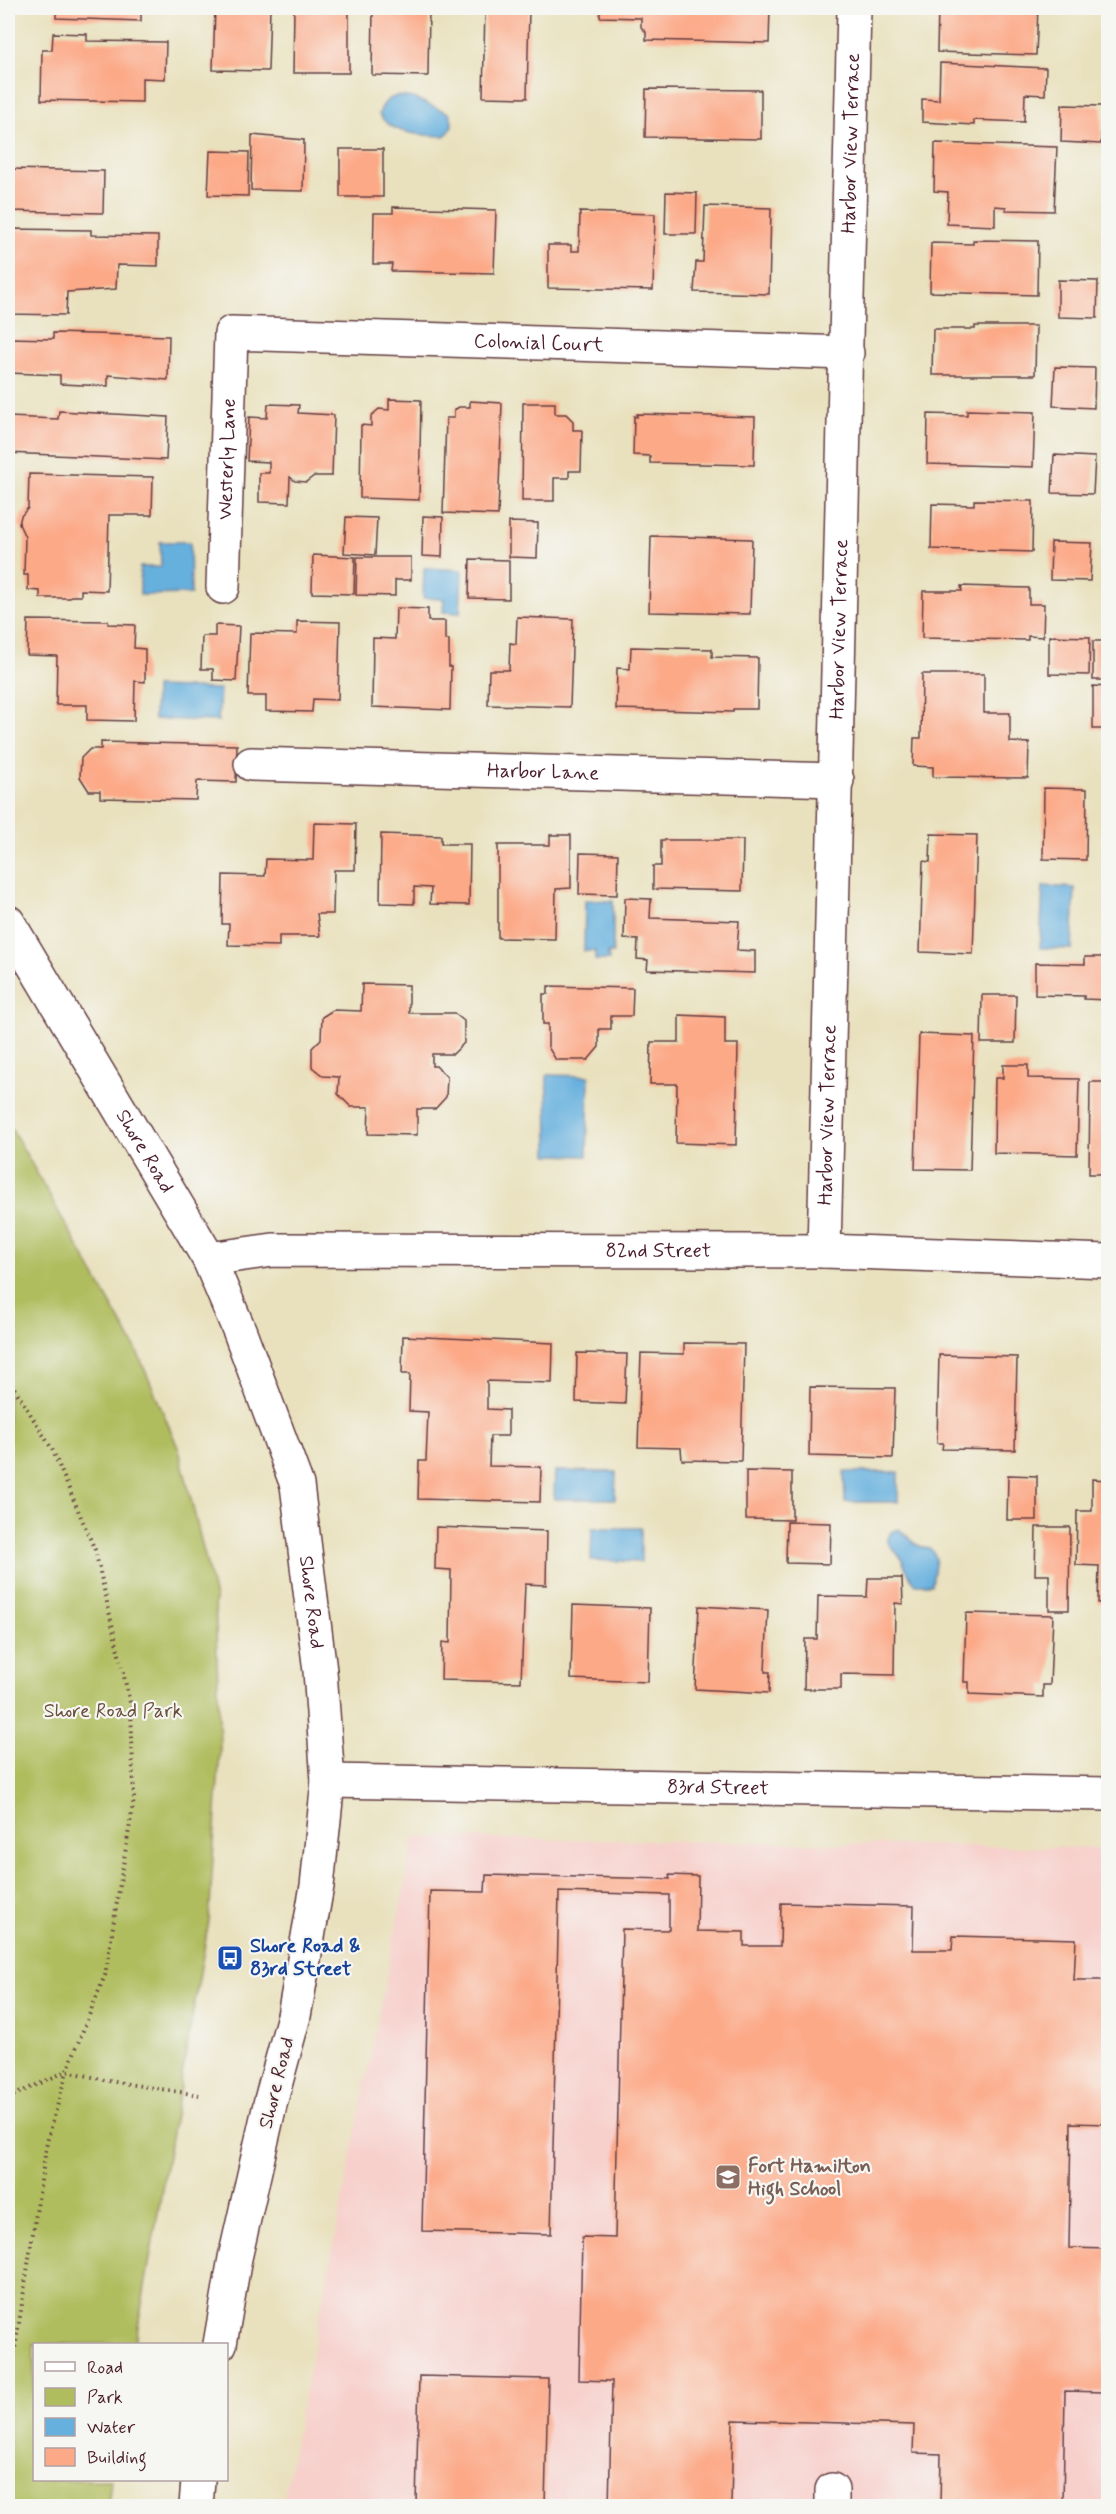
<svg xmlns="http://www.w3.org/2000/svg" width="1116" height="2514" font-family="Mynerve,sans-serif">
	<rect width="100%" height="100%" fill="#f6f6f2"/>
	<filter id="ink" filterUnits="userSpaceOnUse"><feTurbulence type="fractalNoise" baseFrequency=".0167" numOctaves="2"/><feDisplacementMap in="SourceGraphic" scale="12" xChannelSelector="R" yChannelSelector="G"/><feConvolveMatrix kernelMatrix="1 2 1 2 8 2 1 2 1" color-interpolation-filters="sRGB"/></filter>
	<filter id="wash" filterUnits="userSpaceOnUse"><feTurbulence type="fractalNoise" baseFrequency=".008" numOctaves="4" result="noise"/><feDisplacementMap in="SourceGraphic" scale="24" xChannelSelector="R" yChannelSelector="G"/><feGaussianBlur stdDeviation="1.35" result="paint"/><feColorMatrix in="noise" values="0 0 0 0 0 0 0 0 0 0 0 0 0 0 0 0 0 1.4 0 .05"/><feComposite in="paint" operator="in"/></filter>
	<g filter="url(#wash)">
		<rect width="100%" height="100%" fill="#e9e1be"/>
		<polygon fill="#f7d0cc" points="414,1837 1108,1848 1108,2506 282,2506"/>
		<polygon fill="#b0bd5f" stroke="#7d6e45" stroke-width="1.5" points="8,1122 136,1349 179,1450 215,1598 220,1748 209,1921 135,2344 34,2344 34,2480 111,2480 108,2506 8,2506"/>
		<g fill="#66b0de" stroke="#586884" stroke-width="1.5">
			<path d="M 397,96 L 413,98 L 449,113 C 454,123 453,130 444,136 C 422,135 391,135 379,114 C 383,103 387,99 397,96 Z"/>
			<polygon points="160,542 190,542 191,594 140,595 140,567 161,567"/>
			<polygon points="424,568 462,570 460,613 443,612 444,599 423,598"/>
			<polygon points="155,687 220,689 218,721 154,719"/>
			<polygon points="1043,886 1075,888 1072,949 1040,948"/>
			<polygon points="585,900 613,901 613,953 608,953 609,960 595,960 595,951 584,951"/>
			<polygon points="547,1075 589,1076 587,1156 548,1155"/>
			<polygon points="555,1471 616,1472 615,1499 554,1499"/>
			<polygon points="844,1472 898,1472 898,1502 845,1502"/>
			<polygon points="592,1528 641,1528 641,1562 591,1560"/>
			<path d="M 899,1529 L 917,1545 L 932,1550 L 936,1558 L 932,1584 L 916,1584 C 908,1576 906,1567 900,1557 C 896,1551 891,1548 887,1541 L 891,1532 Z"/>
		</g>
		<g id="blocks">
			<g fill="#fca987">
				<polygon points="56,8 141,8 141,21 56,18"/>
				<polygon points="215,8 270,8 268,71 213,70"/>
				<polygon points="294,8 349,8 349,73 293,73"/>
				<polygon points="373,8 429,8 428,76 372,75"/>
				<polygon points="485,8 529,8 527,98 483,97"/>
				<polygon points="600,8 770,8 769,43 646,40 646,32 641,27 641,18 600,17"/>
				<polygon points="938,8 1038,8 1036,55 937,52"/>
				<polygon points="53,33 87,34 87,41 166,42 165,79 142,78 142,102 41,100 42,50 52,50"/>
				<polygon points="940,63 1046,68 1045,95 1025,94 1024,122 974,120 974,125 922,122 922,99 939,100"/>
				<polygon points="646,89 761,90 761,139 645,137"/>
				<polygon points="1062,105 1102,106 1101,144 1061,142"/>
				<polygon points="252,135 304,140 303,191 251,190"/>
				<polygon points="935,143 1057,147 1054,211 1006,210 1006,207 995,206 995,226 947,224 948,192 934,191"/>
				<rect x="340" y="149" width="43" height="48"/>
				<polygon points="210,151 249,152 248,196 208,195"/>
				<polygon points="8,169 104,171 103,213 8,211"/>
				<polygon points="666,192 697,193 696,234 665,234"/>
				<polygon points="705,206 771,208 769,294 694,292 696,262 703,262"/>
				<polygon points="393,207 496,210 494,273 391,271 392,264 373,264 374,213 393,213"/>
				<polygon points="580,212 655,214 653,290 548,288 548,245 571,245 571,251 579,251"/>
				<polygon points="8,229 91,230 91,235 158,236 158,266 117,265 116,289 67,292 66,315 8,314"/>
				<polygon points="973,240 1038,241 1037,295 930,292 931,243 973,244"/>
				<polygon points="1058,280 1098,281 1097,318 1058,317"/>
				<polygon points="975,326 1036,326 1035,375 932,375 933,329 975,329"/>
				<polygon points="53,333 169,336 168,380 108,375 108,386 60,384 60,375 8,373 8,338 53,339"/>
				<polygon points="1055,367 1095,368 1094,408 1053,406"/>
				<polygon points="389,399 421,400 419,500 360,498 361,425 371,426 371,416 379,409 389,410"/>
				<polygon points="470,401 502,403 498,515 443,513 446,418 454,418 454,410 459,407 470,407"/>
				<polygon points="523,403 555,403 555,414 566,414 573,421 573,430 582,430 581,471 569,471 569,478 554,478 554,501 522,501"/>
				<polygon points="268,404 299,405 298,413 334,415 332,476 314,476 306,482 295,481 290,477 289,503 259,502 259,473 269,473 269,462 247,461 249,417 267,418"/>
				<polygon points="967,410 1035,412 1033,467 927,464 928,414 967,415"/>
				<polygon points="59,411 168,417 166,460 8,453 8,417 58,419"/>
				<polygon points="637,414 755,417 754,465 650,463 650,456 633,455 634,416 637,417"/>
				<polygon points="1054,455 1095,457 1093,494 1052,493"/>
				<polygon points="29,474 153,477 152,515 109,515 107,591 81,590 81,596 71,596 70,598 40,598 40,591 28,590 28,575 24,575 25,537 19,524 21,516 28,508"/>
				<polygon points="974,500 1033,501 1032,552 931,549 932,504 974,505"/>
				<polygon points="423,516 443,517 442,557 422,556"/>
				<polygon points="346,517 377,518 375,555 344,553"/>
				<polygon points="509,522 538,523 537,558 509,557"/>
				<polygon points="651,536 752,539 750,614 649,612"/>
				<polygon points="1051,542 1092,543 1090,581 1050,580"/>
				<polygon points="313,555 355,557 354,594 312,593"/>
				<polygon points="357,557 411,557 411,580 395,580 395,596 356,595"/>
				<polygon points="470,559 509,560 509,599 469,598"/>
				<polygon points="961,586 1029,588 1029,604 1044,604 1043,637 1028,636 1028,640 922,638 923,591 962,591"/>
				<polygon points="396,608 428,609 428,621 445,621 445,640 449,640 449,667 451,667 450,710 372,707 373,638 395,639"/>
				<polygon points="517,617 573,619 570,707 488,705 489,670 509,670 510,643 516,644"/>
				<polygon points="28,620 108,621 108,624 135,625 134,648 145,649 145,682 135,681 134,721 87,720 87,705 56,705 57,656 27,655"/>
				<polygon points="297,621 340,622 338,700 313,699 312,712 266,711 266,696 248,696 250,633 297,634"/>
				<polygon points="215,625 239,626 236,681 213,680 213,669 201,669 202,636 215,636"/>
				<polygon points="1049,636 1090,637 1089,675 1049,674"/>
				<rect x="1093" y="641" width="15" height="39"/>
				<polygon points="631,647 712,649 712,657 758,658 757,709 733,709 733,712 616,709 617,668 630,669"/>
				<polygon points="922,674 984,674 984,713 1010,713 1010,742 1029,743 1028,778 933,777 933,767 913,766 914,738 921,738"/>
				<polygon points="1093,686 1108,687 1108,729 1093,729"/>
				<polygon points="101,742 237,745 236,782 197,781 196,800 100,798 100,791 89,791 80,777 81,758 90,749 101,749"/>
				<polygon points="1044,788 1087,789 1086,860 1043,859"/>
				<polygon points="314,823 356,824 355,870 334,870 333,914 317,914 320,936 279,936 279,946 228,945 229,924 222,924 223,875 265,876 266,859 313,860"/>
				<polygon points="381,834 441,836 441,844 470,844 469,905 430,904 431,888 414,887 414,904 380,903"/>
				<polygon points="931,834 977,835 973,954 920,952 923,861 930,862"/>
				<polygon points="550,835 571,835 571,888 556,889 555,939 498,938 498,845 550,845"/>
				<polygon points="661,840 743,840 742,891 653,889 653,866 661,866"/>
				<polygon points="580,853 618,854 617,895 579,894"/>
				<polygon points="625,898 651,899 650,918 739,921 737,950 755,951 755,973 647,970 648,960 637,959 638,940 624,939"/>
				<polygon points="1085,957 1108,957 1108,1000 1084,999 1084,996 1035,995 1035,963 1085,964"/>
				<polygon points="362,984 409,985 409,1013 454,1013 464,1021 464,1043 453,1054 432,1054 432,1066 436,1066 447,1077 446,1097 435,1109 417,1109 417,1135 368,1134 369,1107 351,1107 338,1094 339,1077 323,1076 312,1067 312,1048 321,1039 322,1017 333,1010 361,1011"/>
				<polygon points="548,986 633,988 632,1016 611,1016 611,1029 599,1029 599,1047 588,1060 556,1060 548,1047 548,1024 543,1024 543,994 548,994"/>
				<polygon points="982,995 1016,995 1015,1043 981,1043"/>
				<polygon points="679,1015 725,1017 725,1044 738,1044 736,1145 676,1143 677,1084 650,1084 651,1042 679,1042"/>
				<polygon points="919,1034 974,1036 970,1170 915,1169"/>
				<polygon points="1003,1065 1028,1065 1028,1078 1079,1079 1077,1155 994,1153 995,1078 1003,1078"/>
				<polygon points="1090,1082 1108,1082 1108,1174 1089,1174"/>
				<polygon points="403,1336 553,1343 552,1383 487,1381 487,1409 508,1410 508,1436 490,1436 489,1466 541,1467 540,1502 418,1499 419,1461 426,1461 428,1412 409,1411 410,1374 402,1374"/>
				<polygon points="684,1343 744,1344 741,1461 682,1460 681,1448 638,1447 641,1353 684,1354"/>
				<polygon points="577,1353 627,1354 625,1404 576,1402"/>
				<polygon points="939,1355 1017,1357 1015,1450 942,1449 943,1443 937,1443"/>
				<polygon points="810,1387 895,1388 893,1458 809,1456"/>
				<polygon points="746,1471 792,1472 792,1520 746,1519"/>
				<polygon points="1008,1475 1037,1476 1037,1520 1007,1520"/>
				<polygon points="1092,1479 1108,1480 1108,1603 1098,1603 1099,1566 1076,1565 1077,1511 1092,1511"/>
				<polygon points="787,1522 831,1523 830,1564 786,1563"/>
				<polygon points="436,1527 547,1531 546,1585 525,1584 521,1682 441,1680 442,1642 450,1643 451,1570 435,1569"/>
				<polygon points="1036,1527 1070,1527 1069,1610 1049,1610 1049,1575 1035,1575"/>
				<polygon points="868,1578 902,1578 903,1604 895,1603 894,1675 841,1674 841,1689 804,1689 805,1639 817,1639 818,1596 867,1597"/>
				<polygon points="573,1605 650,1608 648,1682 571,1679"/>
				<polygon points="699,1606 768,1610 765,1672 770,1672 769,1693 695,1689"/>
				<polygon points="966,1613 1053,1615 1050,1685 1043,1685 1043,1697 969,1694 969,1682 964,1682"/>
				<polygon points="486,1875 670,1879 669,1875 698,1876 697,1931 744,1932 744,1946 780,1946 781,1903 914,1906 913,1950 952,1950 953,1936 1076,1939 1074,1980 1108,1980 1108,2124 1071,2123 1069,2248 1108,2249 1104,2392 1065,2391 1063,2506 940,2506 941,2454 913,2453 914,2425 733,2420 731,2506 609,2506 612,2381 579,2380 582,2237 615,2238 622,1929 669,1930 669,1895 559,1892 551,2234 422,2231 430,1891 485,1892"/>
				<polygon points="419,2376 548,2379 545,2506 416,2506"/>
			</g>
		</g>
	</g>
	<g filter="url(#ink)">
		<use href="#blocks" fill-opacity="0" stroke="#623c41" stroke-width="1.5"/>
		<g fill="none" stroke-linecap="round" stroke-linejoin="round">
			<g stroke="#623c41" stroke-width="36">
				<g id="minor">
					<path id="s1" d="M 223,587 L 231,333 L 847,353"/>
					<path id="s2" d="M 251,764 L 837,780"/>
					<path id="s3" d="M 8,922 L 209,1259 L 240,1332 L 297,1485 L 320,1671 L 328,1781 L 317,1886 L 294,2016 L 271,2100 L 235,2258 L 220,2344"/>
					<path id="s4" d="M 824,1251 L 854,8"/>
					<path id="s5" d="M 209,1259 L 273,1250 L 824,1251 L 1108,1261"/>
					<path id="s6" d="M 328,1781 L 1108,1794"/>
					<polyline points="196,2506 198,2480"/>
					<polyline points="832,2506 832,2490"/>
				</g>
			</g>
			<g stroke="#623c41" stroke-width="4" stroke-dasharray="1.5 4.5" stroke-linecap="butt">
				<polyline points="8,1378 52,1449 95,1550 131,1707 134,1799 105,1975 67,2071 47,2142 8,2394"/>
				<polyline points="8,2098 67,2071 109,2081 199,2095"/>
			</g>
			<use href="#minor" stroke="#fff" stroke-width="33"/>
		</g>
	</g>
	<defs>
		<g id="bus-square" transform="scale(1.35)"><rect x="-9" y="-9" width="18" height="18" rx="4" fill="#1a4fb4" stroke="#f6f6f2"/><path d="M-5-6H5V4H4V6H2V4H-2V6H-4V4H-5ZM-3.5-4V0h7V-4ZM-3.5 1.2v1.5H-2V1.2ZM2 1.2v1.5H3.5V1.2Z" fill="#fff"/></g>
		<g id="school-square" transform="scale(1.35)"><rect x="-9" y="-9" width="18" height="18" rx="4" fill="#8d6e63" stroke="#f6f6f2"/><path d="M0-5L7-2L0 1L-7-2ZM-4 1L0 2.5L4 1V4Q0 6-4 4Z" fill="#fff"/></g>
	</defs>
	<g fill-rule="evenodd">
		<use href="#bus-square" x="230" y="1958"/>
		<use href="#school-square" x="728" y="2177"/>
	</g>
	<g text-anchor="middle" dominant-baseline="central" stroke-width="4.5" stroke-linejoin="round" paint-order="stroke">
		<g font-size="20" fill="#4a1f2b" stroke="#f6f6f2">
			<text stroke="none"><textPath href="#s4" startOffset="1108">Harbor View Terrace</textPath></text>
			<text stroke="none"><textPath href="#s1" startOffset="562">Colonial Court</textPath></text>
			<text stroke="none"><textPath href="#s1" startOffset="128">Westerly Lane</textPath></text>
			<text stroke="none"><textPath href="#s4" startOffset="622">Harbor View Terrace</textPath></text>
			<text stroke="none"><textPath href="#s2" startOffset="292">Harbor Lane</textPath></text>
			<text stroke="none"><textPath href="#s4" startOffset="136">Harbor View Terrace</textPath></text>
			<text stroke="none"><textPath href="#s3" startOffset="267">Shore Road</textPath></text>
			<text stroke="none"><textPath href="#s5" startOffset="450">82nd Street</textPath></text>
			<text stroke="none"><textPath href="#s3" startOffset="753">Shore Road</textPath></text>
			<text stroke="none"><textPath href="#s6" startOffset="390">83rd Street</textPath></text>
			<text transform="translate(277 2083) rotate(-76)">Shore Road</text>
		</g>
		<g font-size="20" fill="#694e3b" stroke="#f6f6f2">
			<text x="113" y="1711">Shore Road Park</text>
		</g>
		<g font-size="20" font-weight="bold" fill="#164399" stroke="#f6f6f2" text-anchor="start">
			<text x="250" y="1946">Shore Road &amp;<tspan x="250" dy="23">83rd Street</tspan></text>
		</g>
		<g font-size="20" font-weight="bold" fill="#785e54" stroke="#f6f6f2" text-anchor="start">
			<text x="748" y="2166">Fort Hamilton<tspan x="748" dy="23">High School</tspan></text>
		</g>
	</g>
	<rect width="1116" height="2514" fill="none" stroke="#f6f6f2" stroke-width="30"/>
	<rect x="33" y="2343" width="195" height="138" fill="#f6f6f2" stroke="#b1a0a2" stroke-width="1.5"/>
	<rect x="45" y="2362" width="30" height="9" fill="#ffffff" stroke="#b1a0a2" stroke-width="1.5"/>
	<text x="87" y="2373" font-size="18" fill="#4a1f2b">Road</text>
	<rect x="45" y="2388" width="30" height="18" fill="#b0bd5f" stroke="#b1a0a2" stroke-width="1.5"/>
	<text x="87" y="2403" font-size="18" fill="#4a1f2b">Park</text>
	<rect x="45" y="2418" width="30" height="18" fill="#66b0de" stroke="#b1a0a2" stroke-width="1.5"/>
	<text x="87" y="2433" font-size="18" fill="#4a1f2b">Water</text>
	<rect x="45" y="2448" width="30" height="18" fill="#fca987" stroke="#b1a0a2" stroke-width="1.5"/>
	<text x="87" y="2463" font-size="18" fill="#4a1f2b">Building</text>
</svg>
